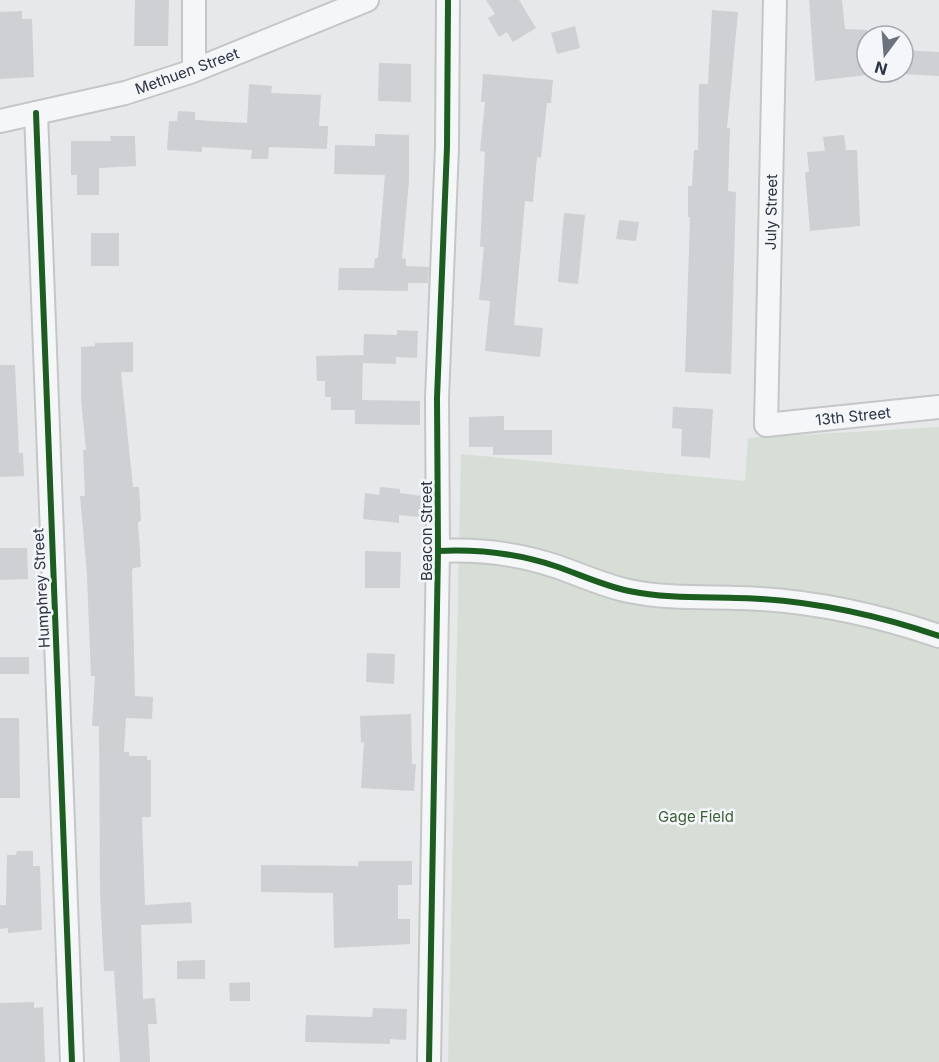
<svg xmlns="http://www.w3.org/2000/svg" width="939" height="1062" font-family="Inter,sans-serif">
	<rect width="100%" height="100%" fill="#e6e8ea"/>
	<polygon fill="#d6ded6" points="939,427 939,1062 448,1062 461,454 745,481 748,438"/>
	<g fill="#ced0d3">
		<polygon points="135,0 169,0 168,46 134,46"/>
		<polygon points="486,0 519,0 536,28 513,42 507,32 499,37 488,18 495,14"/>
		<polygon points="809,0 842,0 845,29 867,30 867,75 815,81"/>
		<polygon points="712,10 738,12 727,128 730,128 728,191 736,192 731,374 685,372 690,217 688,217 688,186 692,186 694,150 698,150 699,84 708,84"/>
		<polygon points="22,11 22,19 32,19 34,77 0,79 0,12"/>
		<polygon points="575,26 580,48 557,54 551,33"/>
		<polygon points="903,50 939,52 939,76 903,74"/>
		<polygon points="379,63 411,64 411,102 378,101"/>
		<polygon points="483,74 553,80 551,103 547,103 541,158 537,157 533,202 525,201 514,325 543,328 540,357 485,351 490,301 479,300 484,247 480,247 485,152 480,151 485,102 481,102"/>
		<polygon points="249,84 272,86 271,93 321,95 319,126 328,126 327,149 269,147 268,159 251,159 252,150 202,147 202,152 167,150 169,121 177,121 178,111 195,112 195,120 247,123"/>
		<polygon points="375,134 409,135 409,180 402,258 406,259 406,266 429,267 428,283 408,283 408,291 338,290 339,268 374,268 375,258 378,258 385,175 334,174 335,145 375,146"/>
		<polygon points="844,135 846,150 857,150 860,226 810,231 805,172 809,172 807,152 825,151 823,137"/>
		<polygon points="110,136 135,136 136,166 99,168 99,195 77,195 77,175 71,175 71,141 111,141"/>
		<polygon points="564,213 585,215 578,284 558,282"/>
		<polygon points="619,220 639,222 636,241 616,239"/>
		<rect x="91" y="233" width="28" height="33"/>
		<polygon points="397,330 418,331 417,358 396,357 396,364 363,363 364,334 397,335"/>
		<polygon points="133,342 133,372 121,372 133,487 139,487 141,521 138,522 141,567 133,568 132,572 135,696 153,697 152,719 126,718 124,752 129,752 129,756 147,756 147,760 151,760 151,817 142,817 145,905 191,902 192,923 141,925 143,999 155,998 157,1024 148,1024 150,1062 120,1062 114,971 104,971 100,894 99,726 92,726 95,676 91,676 87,575 80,496 85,496 83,450 86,450 81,399 81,347 95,346 95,343"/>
		<polygon points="363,355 362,400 420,401 420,425 355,424 355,410 331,410 331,397 325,397 325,381 317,381 316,356"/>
		<polygon points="0,365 15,365 19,453 23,453 24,476 0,477"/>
		<polygon points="673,407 713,409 710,458 681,456 682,429 672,428"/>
		<polygon points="504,416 504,430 552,430 552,455 493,455 493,447 469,447 469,417"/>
		<polygon points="380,487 400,489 400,493 422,496 420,517 399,515 399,523 363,519 365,493 379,495"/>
		<polygon points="0,548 27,548 28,579 0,580"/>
		<polygon points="365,551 401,552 400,588 365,588"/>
		<polygon points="367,653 395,654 394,684 366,682"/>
		<rect x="0" y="657" width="29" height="17"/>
		<polygon points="411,714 412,764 416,764 414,791 361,788 364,742 361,743 360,716"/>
		<polygon points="0,718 19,718 20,798 0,798"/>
		<polygon points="17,851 33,851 33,866 40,866 42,930 8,933 8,928 0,929 0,905 6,905 7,855 16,855"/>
		<polygon points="359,861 412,861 412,885 398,885 398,919 410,919 410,944 334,948 333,893 261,892 261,865 358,866"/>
		<polygon points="205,960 205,979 177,979 177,961"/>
		<polygon points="250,982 250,1001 230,1001 229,983"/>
		<polygon points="34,1002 34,1008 43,1007 45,1062 0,1062 0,1003"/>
		<polygon points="373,1008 407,1009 406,1040 390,1039 390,1044 305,1042 306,1015 372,1017"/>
	</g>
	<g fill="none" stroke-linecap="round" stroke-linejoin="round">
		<g stroke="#c4c6c8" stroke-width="26">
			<g id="minor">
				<polyline points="775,0 766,425 939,407"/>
				<polyline points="194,70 194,0"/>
				<polyline points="36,113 72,1062"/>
				<polyline points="0,121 125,93 190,72 367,0"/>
				<path d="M 438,551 C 479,549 516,553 555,566 C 579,574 604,586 629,591 C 672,600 717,596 761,599 C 823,603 880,616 939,636"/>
				<polyline points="429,1062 438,551 437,398 447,147 448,0"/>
			</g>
		</g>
		<use href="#minor" stroke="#f5f6f7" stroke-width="22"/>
		<g stroke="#f4f6f9" stroke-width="10">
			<g id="cycleway">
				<polyline points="36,113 72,1062"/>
				<path d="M 438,551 C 479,549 516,553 555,566 C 579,574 604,586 629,591 C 672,600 717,596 761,599 C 823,603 880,616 939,636"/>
				<polyline points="429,1062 438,551 437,398 447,147 448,0"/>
			</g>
		</g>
		<use href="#cycleway" stroke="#1b5e20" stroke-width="6"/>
	</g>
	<g text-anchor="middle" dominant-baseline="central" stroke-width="5" stroke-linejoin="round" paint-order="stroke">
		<g font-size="15" fill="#2b3445" stroke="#f4f6f9">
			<text transform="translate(187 71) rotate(-20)">Methuen Street</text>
			<text transform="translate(771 212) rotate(-89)">July Street</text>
			<text transform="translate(853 416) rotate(-6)">13th Street</text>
			<text transform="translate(426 531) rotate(-90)">Beacon Street</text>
			<text transform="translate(41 588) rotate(-93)">Humphrey Street</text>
		</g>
		<g font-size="15" fill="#3f6138" stroke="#f4f6f9">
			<text x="696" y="816">Gage Field</text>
		</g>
	</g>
	<g transform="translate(885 54) rotate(196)"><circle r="28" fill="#f4f6f9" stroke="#a4a8b1" stroke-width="1.5"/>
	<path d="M0-4.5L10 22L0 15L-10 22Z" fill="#6c737f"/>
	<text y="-9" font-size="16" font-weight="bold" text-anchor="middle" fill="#2b3445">N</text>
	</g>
</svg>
